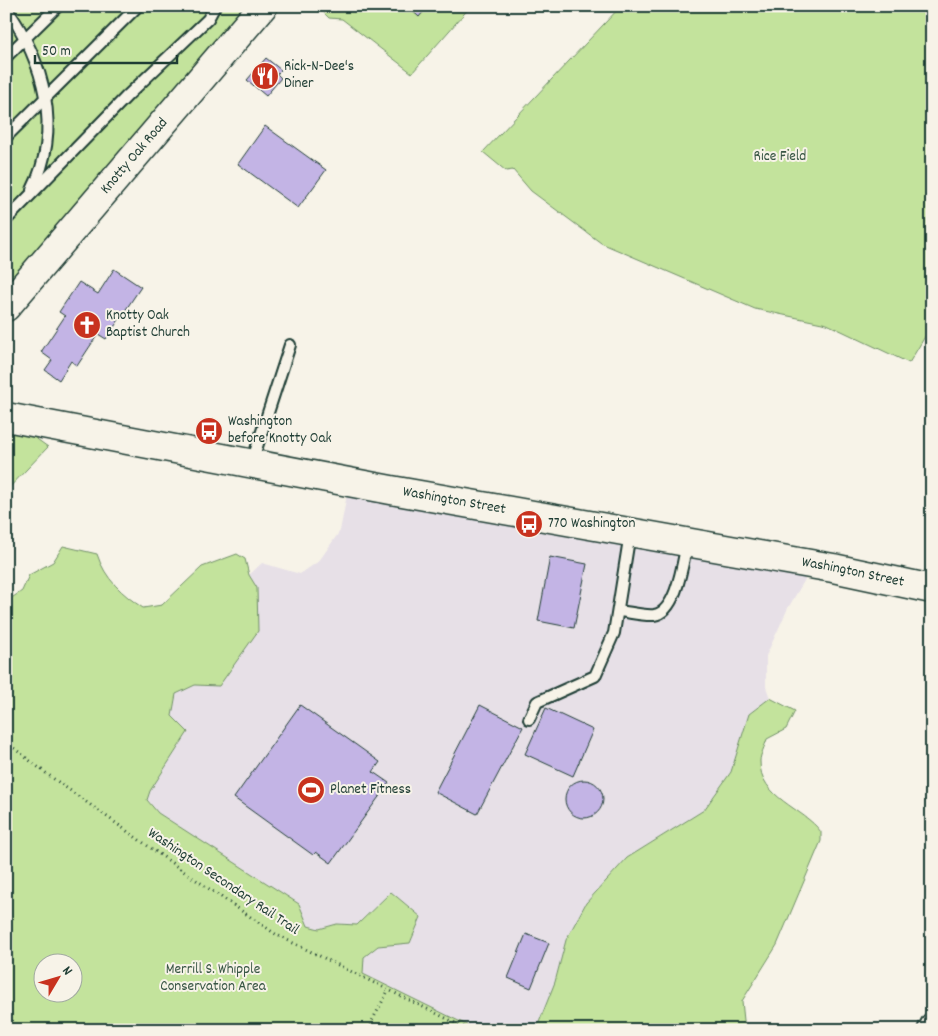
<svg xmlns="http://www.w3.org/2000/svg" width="938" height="1036" font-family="Dekko,sans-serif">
	<rect width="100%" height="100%" fill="#f7f3e8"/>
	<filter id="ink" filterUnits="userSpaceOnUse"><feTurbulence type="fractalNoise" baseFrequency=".02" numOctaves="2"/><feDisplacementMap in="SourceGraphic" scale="10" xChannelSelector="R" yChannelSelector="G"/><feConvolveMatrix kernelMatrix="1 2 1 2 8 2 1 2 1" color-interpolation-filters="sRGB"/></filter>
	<g filter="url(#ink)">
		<polygon fill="#e7e0e7" points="349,484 810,571 788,608 766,656 766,687 770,698 749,714 731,772 704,810 627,858 586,903 566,940 555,982 536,1030 477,1030 363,974 364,957 378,946 410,943 421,917 391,892 357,925 337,924 319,929 308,926 299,904 158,813 147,799 172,716 176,694 195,685 219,686 257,588 249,575 262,563 300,574 319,561 340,531"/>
		<g fill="#c3e39c" stroke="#719068" fill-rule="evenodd">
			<polygon points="6,6 263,6 6,314"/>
			<polygon points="317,6 471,6 412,73 342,19 329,18"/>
			<polygon points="621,6 932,6 932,325 909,363 827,324 755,309 601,243 531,191 513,170 506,171 483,152"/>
			<polygon points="6,417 48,447 6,491"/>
			<path d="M 63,546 L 97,554 C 105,579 122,594 143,608 L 162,605 L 202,567 L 237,554 L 245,559 L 249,575 L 257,588 L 258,631 L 219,686 L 195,685 L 176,694 L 172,716 L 188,732 L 150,791 L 147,800 L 158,813 L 299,904 L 308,926 L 319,929 L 337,924 L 357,925 L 391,892 L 421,917 L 410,943 L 378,946 L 364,957 L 363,974 L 477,1030 L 6,1030 L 6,600 L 7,601 L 22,591 L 29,575 L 53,562 ZM 42,964 L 72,964 L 72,994 L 42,994 Z"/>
			<path d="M 770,698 L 795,711 L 786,729 L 767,739 C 765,746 760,755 760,761 C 759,798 804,808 821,832 L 821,841 L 777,945 L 742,1001 L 745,1030 L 536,1030 L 555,982 L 566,940 L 586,903 L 627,858 L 704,810 L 731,772 L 749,714 Z"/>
		</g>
		<g fill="#c3b4e5" stroke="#1f3d34">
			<polygon points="407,6 428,6 419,17"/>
			<polygon points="266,58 281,70 277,74 281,78 266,96 247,80"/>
			<polygon points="265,126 326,170 298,208 238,164"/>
			<polygon points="114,269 141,287 106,339 98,334 77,366 71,361 59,380 45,370 52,360 41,352 65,316 59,312 79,282 98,294"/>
			<polygon points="550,557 587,564 574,628 538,621"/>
			<polygon points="300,705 380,762 373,772 389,783 331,863 316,852 313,855 234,798"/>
			<polygon points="480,705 523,727 477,814 435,792"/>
			<polygon points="546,708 593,730 573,776 525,754"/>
			<circle cx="584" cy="799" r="19"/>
			<polygon points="526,934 549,943 531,988 508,978"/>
		</g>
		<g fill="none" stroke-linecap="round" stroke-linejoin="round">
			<g stroke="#1f3d34" stroke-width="14">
				<g id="service">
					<path d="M 6,8 C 44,61 63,129 32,190"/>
					<polyline points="6,57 58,6"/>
					<polyline points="6,137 138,6"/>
					<polyline points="6,220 128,95 208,19 215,6"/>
					<polyline points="252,462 290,345"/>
					<path d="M 619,611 C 629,612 643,616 654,615 C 677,612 683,561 687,543"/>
					<polyline points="529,719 537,702 595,676 614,633 630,533"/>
				</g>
			</g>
			<g stroke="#1f3d34" stroke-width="24">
				<polyline id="minor" points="928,1030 932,1023"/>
			</g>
			<g stroke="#1f3d34" stroke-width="31">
				<g id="primary">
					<path id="s1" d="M 6,307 L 263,6"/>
					<path id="s2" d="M 6,417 L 391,490 L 833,568 L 932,589"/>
				</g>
			</g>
			<g stroke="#1f3d34" stroke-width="3" stroke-dasharray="1 4" stroke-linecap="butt">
				<polyline points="6,742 47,774 183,871 277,935 470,1030"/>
				<polyline points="370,1030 372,1021 388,991"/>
			</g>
			<use href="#service" stroke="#f7f3e8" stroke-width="10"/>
			<use href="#minor" stroke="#f7f3e8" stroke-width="20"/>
			<use href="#primary" stroke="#f7f3e8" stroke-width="28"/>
		</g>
	</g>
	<defs>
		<g id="restaurant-disc" transform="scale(1.4375)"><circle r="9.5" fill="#c8321e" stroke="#f7f3e8"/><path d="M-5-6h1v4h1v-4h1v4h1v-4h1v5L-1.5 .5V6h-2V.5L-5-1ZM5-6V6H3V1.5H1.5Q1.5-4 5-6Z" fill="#fff"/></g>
		<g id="church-disc" transform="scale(1.4375)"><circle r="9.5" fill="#c8321e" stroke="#f7f3e8"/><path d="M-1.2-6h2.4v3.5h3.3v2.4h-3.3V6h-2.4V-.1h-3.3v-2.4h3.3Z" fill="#fff"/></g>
		<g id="bus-disc" transform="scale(1.4375)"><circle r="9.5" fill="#c8321e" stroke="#f7f3e8"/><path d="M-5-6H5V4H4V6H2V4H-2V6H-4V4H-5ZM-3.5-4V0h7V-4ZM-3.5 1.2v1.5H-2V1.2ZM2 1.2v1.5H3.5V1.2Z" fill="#fff"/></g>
		<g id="stadium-disc" transform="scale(1.4375)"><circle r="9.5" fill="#c8321e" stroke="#f7f3e8"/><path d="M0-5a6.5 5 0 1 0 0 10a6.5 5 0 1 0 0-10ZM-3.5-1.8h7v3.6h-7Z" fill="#fff"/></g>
	</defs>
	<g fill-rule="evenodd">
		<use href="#restaurant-disc" x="265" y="76"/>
		<use href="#church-disc" x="87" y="325"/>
		<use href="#bus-disc" x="209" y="431"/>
		<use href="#bus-disc" x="529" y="524"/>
		<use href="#stadium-disc" x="311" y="790"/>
	</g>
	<g text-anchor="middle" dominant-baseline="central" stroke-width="4" stroke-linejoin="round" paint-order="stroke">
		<g font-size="15" fill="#1f3d34" stroke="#f7f3e8" text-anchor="start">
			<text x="284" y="67">Rick-N-Dee's<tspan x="284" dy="17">Diner</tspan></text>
			<text x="106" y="316">Knotty Oak<tspan x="106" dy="17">Baptist Church</tspan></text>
			<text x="228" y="422">Washington<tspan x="228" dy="17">before Knotty Oak</tspan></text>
			<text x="548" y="524">770 Washington</text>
			<text x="330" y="790">Planet Fitness</text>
		</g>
		<g font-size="15" fill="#1f3d34" stroke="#f7f3e8">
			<text stroke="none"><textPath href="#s1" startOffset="198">Knotty Oak Road</textPath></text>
			<text stroke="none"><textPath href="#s2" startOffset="456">Washington Street</textPath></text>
			<text stroke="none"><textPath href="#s2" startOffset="861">Washington Street</textPath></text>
			<text transform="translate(223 882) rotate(34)">Washington Secondary Rail Trail</text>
		</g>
		<g font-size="15" fill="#385644" stroke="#f7f3e8">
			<text x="780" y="157">Rice Field</text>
			<text x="213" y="970">Merrill S. Whipple<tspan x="213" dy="17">Conservation Area</tspan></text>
		</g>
	</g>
	<rect width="938" height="1036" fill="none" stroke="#f7f3e8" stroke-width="25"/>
	<rect x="12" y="12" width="913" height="1011" fill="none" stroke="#1f3d34" stroke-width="2" filter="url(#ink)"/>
	<g transform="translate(58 978) rotate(52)"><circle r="24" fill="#f7f3e8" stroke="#a1aaa0"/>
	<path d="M0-4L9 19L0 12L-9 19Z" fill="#c8321e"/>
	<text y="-8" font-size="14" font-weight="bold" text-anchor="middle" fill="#1f3d34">N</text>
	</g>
	<path d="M35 55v8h142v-8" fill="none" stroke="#1f3d34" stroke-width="2.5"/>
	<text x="42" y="55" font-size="15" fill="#1f3d34" stroke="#f7f3e8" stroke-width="4" paint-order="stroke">50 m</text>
</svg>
